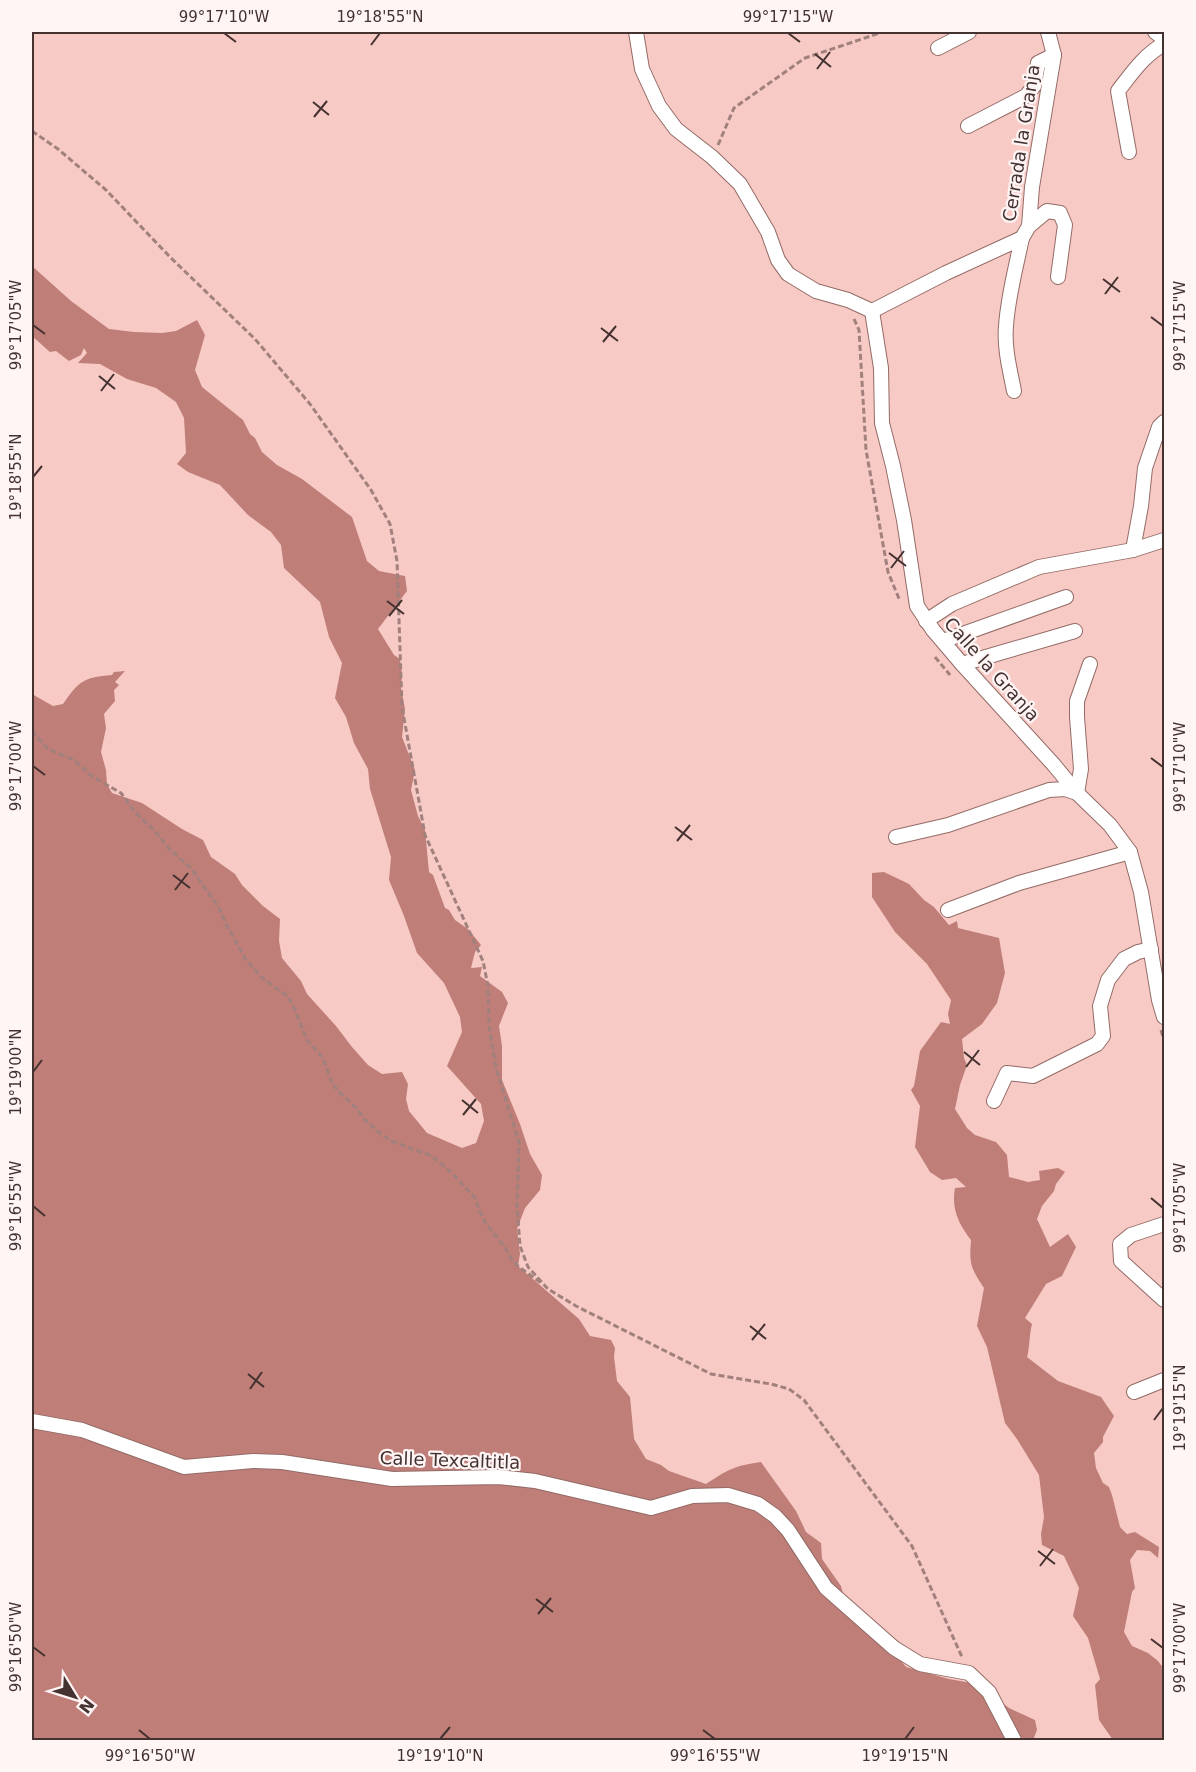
<svg xmlns="http://www.w3.org/2000/svg" width="1196" height="1772" font-family="'DejaVu Sans',sans-serif">
	<rect width="100%" height="100%" fill="#f8cac5"/>
	<g fill="#bf7e78">
		<path d="M 32,266 L 71,301 L 109,329 L 134,332 L 162,333 L 176,331 L 197,320 L 205,335 L 195,370 L 202,387 L 243,420 L 250,434 L 255,438 L 262,452 L 277,465 L 302,479 L 352,517 L 367,561 L 379,571 L 405,576 L 407,591 L 378,629 L 394,655 L 400,659 L 402,674 L 401,688 L 405,709 L 402,737 L 415,770 L 411,790 L 418,816 L 425,830 L 429,872 L 433,875 L 445,908 L 449,910 L 455,920 L 468,929 L 481,945 L 475,952 L 471,968 L 482,967 L 480,976 L 502,992 L 508,1003 L 499,1026 L 502,1046 L 502,1080 L 520,1124 L 530,1154 L 542,1175 L 540,1190 L 525,1208 L 517,1229 L 520,1254 L 518,1266 L 579,1319 L 590,1336 L 611,1340 L 615,1348 L 614,1357 L 617,1381 L 630,1397 L 634,1439 L 646,1459 L 661,1465 L 669,1471 L 706,1484 C 729,1469 734,1466 761,1462 L 796,1511 L 806,1532 L 821,1543 L 822,1559 L 841,1586 L 847,1609 L 878,1632 L 906,1667 L 949,1679 L 977,1684 L 1009,1708 L 1035,1720 L 1037,1730 L 1033,1740 L 32,1740 L 32,694 L 53,706 L 63,704 C 79,681 84,677 112,675 L 114,672 L 125,671 L 115,682 L 119,685 L 114,690 L 115,701 L 104,714 L 106,728 L 101,752 L 106,770 L 107,784 L 112,793 L 142,803 L 182,829 L 203,840 L 211,857 L 235,874 L 242,885 L 263,906 L 280,919 L 279,941 L 282,958 L 301,981 L 307,994 L 336,1026 L 352,1047 L 368,1065 L 382,1074 L 402,1072 L 408,1084 L 406,1099 L 409,1111 L 427,1133 L 462,1148 L 476,1143 L 484,1121 L 481,1104 L 447,1066 L 462,1032 L 460,1017 L 444,983 L 417,953 L 404,916 L 389,880 L 391,857 L 370,789 L 368,769 L 354,743 L 346,717 L 335,698 L 342,663 L 329,637 L 320,602 L 284,568 L 281,545 L 271,532 L 248,515 L 220,485 L 188,472 L 177,464 L 186,453 L 184,418 L 176,402 L 156,388 L 127,379 L 100,364 L 78,363 L 87,353 L 84,348 L 81,355 L 69,361 L 56,351 L 50,352 L 32,336 Z"/>
		<path d="M 884,872 L 909,884 L 924,900 L 934,907 L 949,925 L 957,921 L 958,928 L 999,938 L 1005,973 L 997,1003 L 982,1024 L 962,1039 L 964,1058 L 967,1065 L 960,1085 L 955,1109 L 967,1128 L 975,1135 L 996,1142 L 1007,1155 L 1009,1177 L 1028,1182 L 1040,1180 L 1039,1171 L 1058,1168 L 1065,1172 L 1056,1184 L 1054,1191 L 1042,1206 L 1037,1219 L 1050,1247 L 1068,1234 L 1076,1247 L 1062,1276 L 1046,1284 L 1025,1318 L 1032,1324 C 1029,1335 1030,1346 1027,1357 L 1058,1381 L 1101,1397 L 1114,1416 L 1103,1437 L 1103,1442 L 1094,1453 L 1096,1468 L 1103,1483 L 1109,1487 L 1112,1495 L 1120,1527 L 1127,1534 L 1135,1532 L 1159,1547 L 1158,1558 L 1150,1551 L 1137,1550 L 1130,1560 L 1135,1588 L 1132,1592 L 1124,1632 L 1132,1646 L 1148,1653 L 1158,1661 L 1164,1669 L 1164,1740 L 1113,1740 L 1099,1720 L 1095,1685 L 1100,1679 L 1088,1638 L 1073,1616 L 1079,1588 L 1064,1556 L 1042,1545 L 1041,1534 L 1044,1517 L 1039,1475 L 1017,1439 L 1005,1423 L 987,1347 L 977,1326 L 984,1288 C 971,1268 969,1265 971,1240 C 959,1224 951,1209 955,1188 L 966,1187 L 956,1178 L 942,1180 L 930,1172 L 915,1147 L 920,1106 L 911,1090 L 914,1086 L 920,1051 L 941,1022 L 950,1024 L 948,1014 L 951,1000 L 927,964 L 895,932 L 872,897 L 872,873 Z"/>
	</g>
	<g fill="none" stroke-linecap="round" stroke-linejoin="round">
		<g stroke="#936b66" stroke-width="16">
			<g id="minor">
				<polyline points="636,32 642,69 659,106 676,129 712,157 740,184 768,232 778,260 788,274 816,291 848,300 872,311"/>
				<polyline points="1155,32 1164,39"/>
				<polyline points="938,48 969,32"/>
				<polyline points="968,126 1026,96 1034,86 1038,63 1054,55"/>
				<path d="M 1129,152 L 1118,91 C 1132,73 1144,55 1164,44"/>
				<polyline points="1029,226 1047,211 1060,213 1065,225 1058,277"/>
				<polyline points="872,311 881,368 882,423 893,466 904,520 917,606 933,630 962,664 1054,765 1077,793 1110,825 1130,852 1141,892 1159,1000 1164,1017"/>
				<polyline points="872,311 946,273 1022,238 1029,226 1032,187 1054,55 1048,32"/>
				<path d="M 1014,391 C 1010,370 1004,348 1006,326 C 1008,296 1016,267 1022,238"/>
				<polyline points="1133,550 1141,506 1145,468 1159,427 1164,422"/>
				<polyline points="926,621 952,604 1039,567 1133,550 1164,540"/>
				<polyline points="943,641 1066,597"/>
				<polyline points="962,664 1075,631"/>
				<polyline points="896,837 948,825 1049,790 1065,789 1077,793 1081,769 1077,717 1077,701 1090,664"/>
				<polyline points="948,910 1019,883 1130,852"/>
				<polyline points="994,1101 1007,1073 1033,1076 1097,1044 1103,1036 1100,1006 1108,980 1124,959 1138,952 1151,949"/>
				<polyline points="1164,1224 1131,1235 1120,1244 1121,1261 1164,1300"/>
				<polyline points="1134,1392 1164,1380"/>
				<polyline points="32,1421 82,1430 184,1467 253,1461 282,1462 392,1479 498,1477 535,1481 651,1508 692,1496 728,1495 758,1504 775,1516 788,1530 826,1588 894,1648 920,1664 969,1673 989,1692 1014,1740"/>
			</g>
		</g>
		<g stroke="#a1807d" stroke-width="3" stroke-dasharray="6 3" stroke-linecap="butt">
			<polyline points="32,131 58,149 106,190 171,258 255,339 310,404 371,490 390,524 397,561 402,707 425,835 483,961 488,986 489,1026 496,1068 519,1142 517,1205 520,1246 528,1267 548,1289 576,1306 711,1374 771,1384 789,1389 804,1400 912,1546 962,1657"/>
			<polyline points="718,145 734,108 805,58 883,32"/>
			<polyline points="854,319 859,330 866,450 888,572 900,601"/>
			<polyline points="935,657 950,675"/>
			<polyline points="32,731 48,749 74,760 93,777 121,793 135,812 155,831 169,849 191,868 219,908 226,924 246,960 261,977 287,996 293,1005 307,1040 323,1058 332,1083 341,1094 357,1109 365,1120 381,1134 391,1141 432,1156 453,1174 475,1198 480,1212 486,1224 505,1247 510,1257 518,1266 541,1283"/>
			<polyline points="1161,1030 1164,1040"/>
		</g>
		<use href="#minor" stroke="#fff" stroke-width="14"/>
	</g>
	<path fill="none" stroke="#443230" stroke-width="2" d="M 224,33 L 236,42M 788,33 L 800,42M 371,45 L 380,33M 815,54 L 831,67M 817,69 L 830,52M 313,102 L 329,115M 314,117 L 327,101M 1103,279 L 1120,292M 1105,294 L 1118,277M 1151,317 L 1163,326M 33,325 L 45,334M 601,328 L 618,341M 603,342 L 616,326M 99,376 L 115,389M 101,391 L 114,374M 33,477 L 42,466M 889,553 L 906,566M 891,568 L 904,551M 387,601 L 404,614M 389,616 L 402,600M 1151,758 L 1163,767M 33,766 L 45,775M 675,827 L 692,840M 677,841 L 690,825M 173,875 L 190,888M 175,890 L 188,873M 964,1052 L 980,1065M 966,1067 L 979,1050M 33,1072 L 42,1060M 462,1100 L 478,1113M 463,1115 L 476,1099M 1151,1198 L 1163,1208M 33,1206 L 45,1216M 750,1326 L 766,1339M 752,1340 L 765,1324M 248,1374 L 264,1387M 250,1389 L 262,1372M 1154,1420 L 1163,1408M 1038,1551 L 1055,1564M 1040,1566 L 1053,1549M 536,1599 L 553,1612M 538,1614 L 551,1598M 1151,1639 L 1163,1648M 33,1647 L 45,1656M 139,1730 L 150,1739M 703,1730 L 715,1739M 440,1739 L 450,1727M 905,1739 L 914,1727"/>
	<g text-anchor="middle" dominant-baseline="central" stroke-width="4.5" stroke-linejoin="round" paint-order="stroke">
		<g font-size="18" fill="#443230" stroke="#fff5f4">
			<text transform="translate(1021 143) rotate(-81)">Cerrada la Granja</text>
			<text transform="translate(992 669) rotate(48)">Calle la Granja</text>
			<text transform="translate(450 1460) rotate(2)">Calle Texcaltitla</text>
		</g>
	</g>
	<rect width="1196" height="1772" fill="none" stroke="#fff5f4" stroke-width="66"/>
	<g transform="translate(75 1697) rotate(128)" stroke="#fff5f4" stroke-width="4.5" paint-order="stroke">
	<path d="M0-4.5L10 22L0 15L-10 22Z" fill="#443230"/>
	<text y="-9" font-size="16" font-weight="bold" text-anchor="middle" fill="#443230">N</text>
	</g>
	<rect x="33" y="33" width="1130" height="1706" fill="none" stroke="#443230" stroke-width="2"/>
	<g font-size="15" text-anchor="middle" fill="#443230">
		<text x="224" y="22">99°17'10"W</text>
		<text x="380" y="22">19°18'55"N</text>
		<text x="788" y="22">99°17'15"W</text>
		<text transform="translate(16 325) rotate(-90)" y="5">99°17'05"W</text>
		<text transform="translate(1180 326) rotate(-90)" y="5">99°17'15"W</text>
		<text transform="translate(16 477) rotate(-90)" y="5">19°18'55"N</text>
		<text transform="translate(16 766) rotate(-90)" y="5">99°17'00"W</text>
		<text transform="translate(1180 767) rotate(-90)" y="5">99°17'10"W</text>
		<text transform="translate(16 1072) rotate(-90)" y="5">19°19'00"N</text>
		<text transform="translate(16 1206) rotate(-90)" y="5">99°16'55"W</text>
		<text transform="translate(1180 1208) rotate(-90)" y="5">99°17'05"W</text>
		<text transform="translate(1180 1408) rotate(-90)" y="5">19°19'15"N</text>
		<text transform="translate(16 1647) rotate(-90)" y="5">99°16'50"W</text>
		<text transform="translate(1180 1648) rotate(-90)" y="5">99°17'00"W</text>
		<text x="150" y="1761">99°16'50"W</text>
		<text x="440" y="1761">19°19'10"N</text>
		<text x="715" y="1761">99°16'55"W</text>
		<text x="905" y="1761">19°19'15"N</text>
	</g>
</svg>
